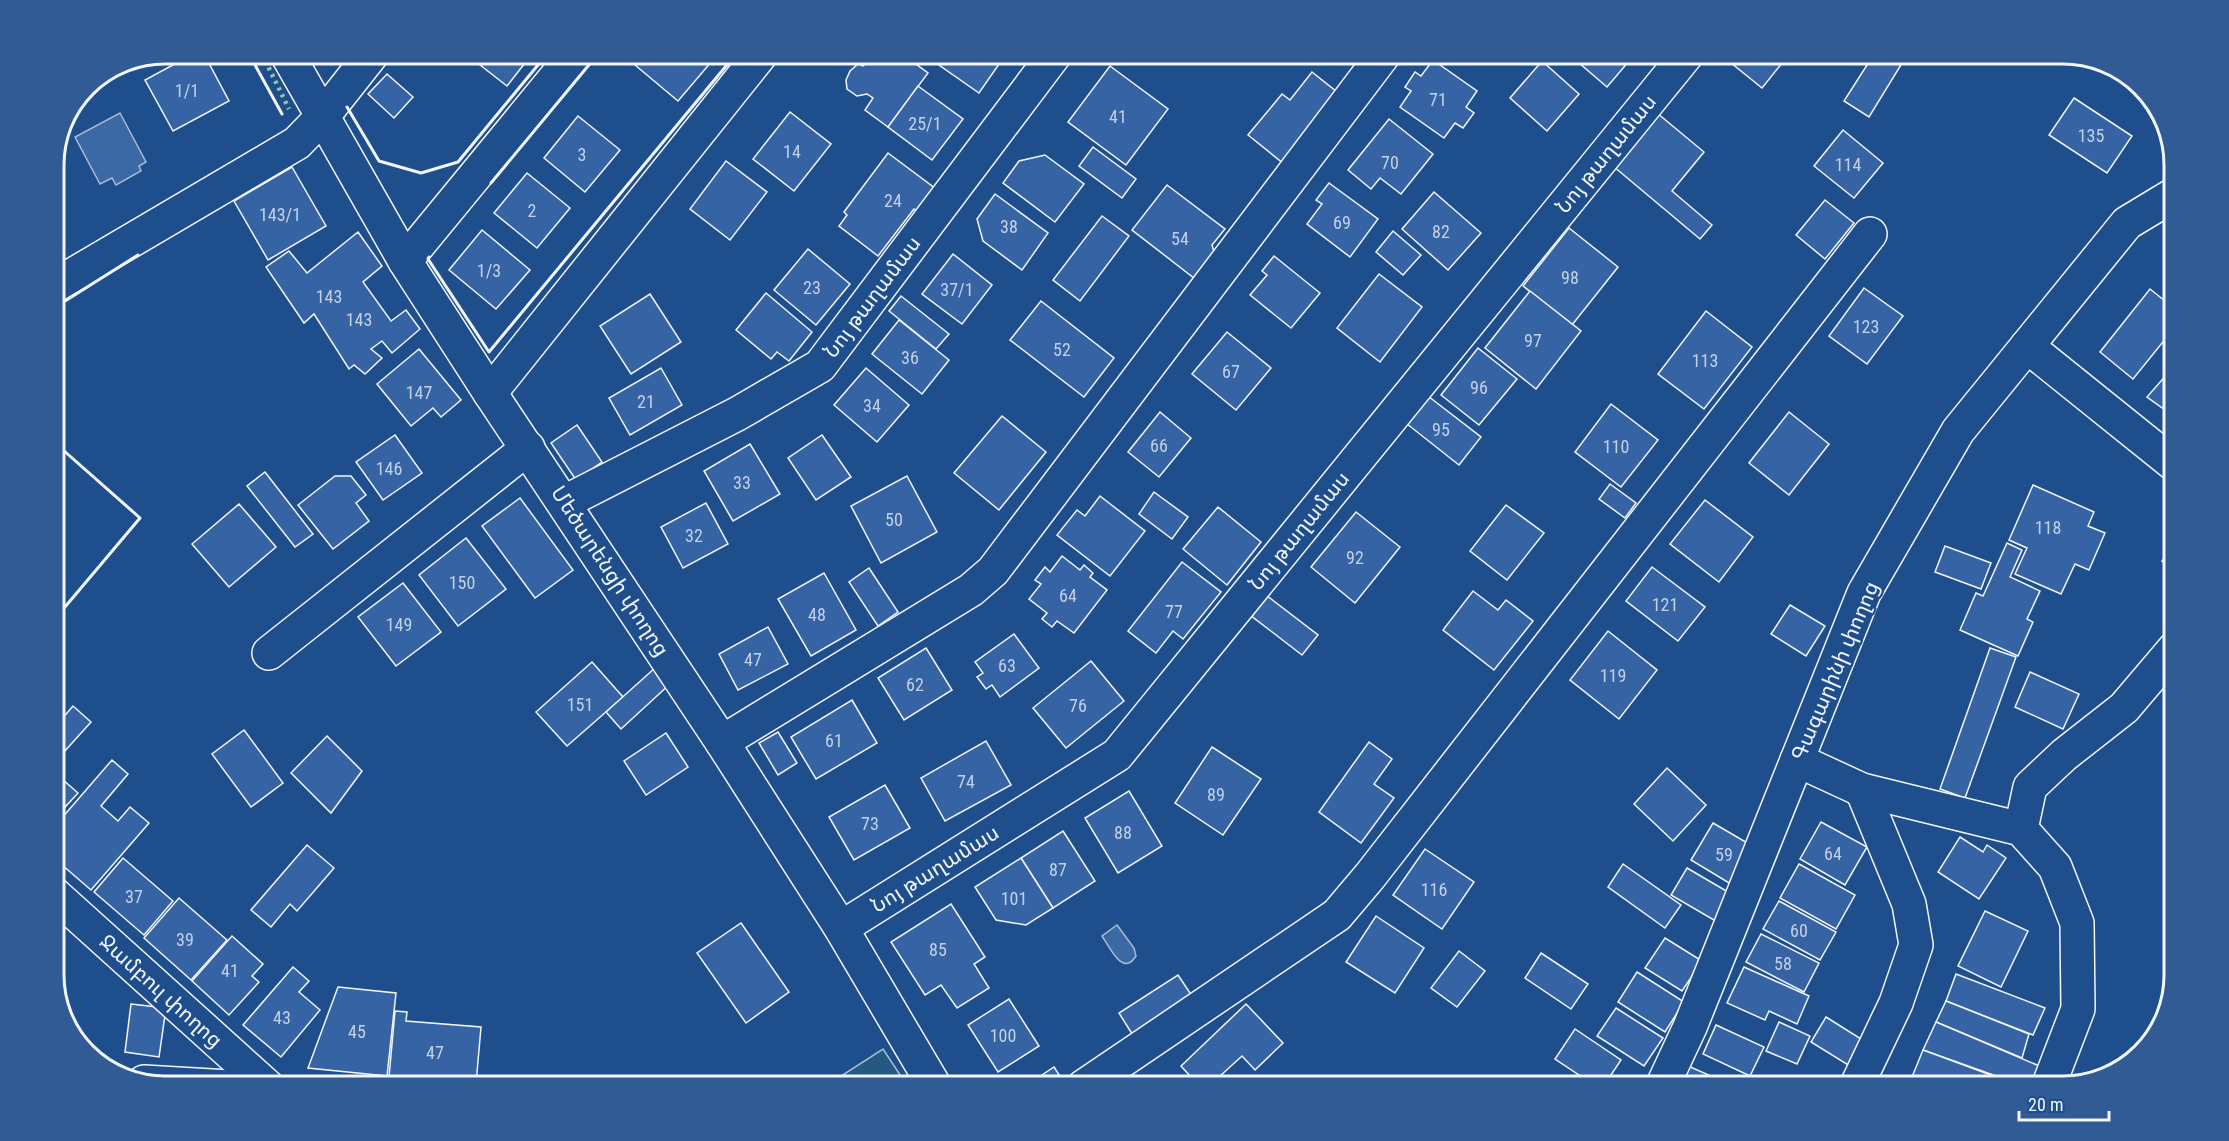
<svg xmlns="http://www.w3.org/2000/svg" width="2229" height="1141" font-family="'Roboto Condensed','Noto Sans Armenian',sans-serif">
	<rect width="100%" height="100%" fill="#1f4e8c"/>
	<polygon fill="#245a82" stroke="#a8bbd7" stroke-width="1.5" points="883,1049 908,1087 824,1087"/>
	<g fill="#3b69a3" stroke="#a8bbd7" stroke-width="1.5">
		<polygon points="120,113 146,162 139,166 141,171 116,185 112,178 100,184 75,137"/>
		<path d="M 1117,925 L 1134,948 L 1136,956 C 1123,977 1110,948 1102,936 Z"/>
	</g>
	<g fill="#3563a3" stroke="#f2f6ff" stroke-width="1.5">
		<polygon points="193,54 204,54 229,101 173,131 145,80"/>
		<polygon points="466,54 532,54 507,86"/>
		<polygon points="644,54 718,54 678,101 635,65"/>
		<polygon points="870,54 902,54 928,73 888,127 865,110 873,98 867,94 857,96 847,89 846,80 850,71 858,64 863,66 869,61 868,57"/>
		<polygon points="946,54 1006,54 979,93 939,65"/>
		<polygon points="1572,54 1635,54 1607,87 1571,56"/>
		<polygon points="1720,54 1782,54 1787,57 1762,88"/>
		<polygon points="1874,54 1894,54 1904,60 1869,117 1844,101"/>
		<polygon points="1918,54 1941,54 1934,64"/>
		<polygon points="1433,60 1477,91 1466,107 1474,113 1463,128 1455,123 1444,138 1400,107 1411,91 1405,87 1415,72 1421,76"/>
		<polygon points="1542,61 1579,94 1547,131 1510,98"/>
		<polygon points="1110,66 1168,109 1126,165 1068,122"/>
		<polygon points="1312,72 1337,92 1284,164 1248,135 1282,94 1290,100"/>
		<polygon points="387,74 413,97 394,118 368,94"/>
		<polygon points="918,86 963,119 932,160 888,127"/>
		<polygon points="2074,98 2132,136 2107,173 2049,135"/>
		<polygon points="790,112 831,144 794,191 753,159"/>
		<polygon points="1657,113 1704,152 1672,191 1712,225 1700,239 1613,166"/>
		<polygon points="578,116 620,150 585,192 544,158"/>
		<polygon points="1389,119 1433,154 1401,194 1380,178 1371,189 1348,170"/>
		<polygon points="1843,130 1883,163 1854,198 1814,166"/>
		<polygon points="1093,147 1136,179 1122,198 1079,166"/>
		<polygon points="888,153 940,192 922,214 914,209 878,256 839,226 847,215 844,212"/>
		<polygon points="1045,155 1084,184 1055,222 1003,183 1019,161"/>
		<polygon points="726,161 767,192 730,240 690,209"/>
		<polygon points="292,167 326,226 268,260 234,201"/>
		<polygon points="527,173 570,208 537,248 494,213"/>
		<polygon points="1329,183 1378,219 1350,257 1307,224 1322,204 1316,200"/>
		<polygon points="1167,185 1225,229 1212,245 1216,259 1199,282 1132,230"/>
		<polygon points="1434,192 1481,233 1448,270 1402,229"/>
		<polygon points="995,194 1048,233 1022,270 983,241 977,219"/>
		<polygon points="1825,200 1854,223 1825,259 1796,235"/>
		<polygon points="1102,216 1129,236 1080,301 1053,280"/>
		<polygon points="1569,228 1618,267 1572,325 1523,286"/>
		<polygon points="482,230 530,270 496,309 449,270"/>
		<polygon points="1393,231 1421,255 1403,275 1376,252"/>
		<polygon points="358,232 382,266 363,282 391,321 406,310 420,329 392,353 382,341 371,349 382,358 365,374 354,365 349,369 314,314 304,323 266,267 289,251 307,273"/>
		<polygon points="54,240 63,256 54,261"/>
		<polygon points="808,249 850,284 816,325 774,290"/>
		<polygon points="953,254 992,285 962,324 922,294"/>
		<polygon points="1274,256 1320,293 1291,328 1250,295 1267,275 1262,271"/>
		<polygon points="1379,274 1422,307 1380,362 1337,328"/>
		<polygon points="1864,288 1903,316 1867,364 1829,336"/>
		<polygon points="2150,289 2175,309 2175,327 2133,379 2100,352"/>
		<polygon points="1530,291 1581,331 1536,389 1485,348"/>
		<polygon points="766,293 812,332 789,361 777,352 771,359 736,330"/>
		<polygon points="650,294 681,342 631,374 600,326"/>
		<polygon points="901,296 949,334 936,349 889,311"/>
		<polygon points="1041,301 1114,358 1084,397 1010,340"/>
		<polygon points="1706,311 1752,347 1704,409 1658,374"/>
		<polygon points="899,320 949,360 922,394 872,354"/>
		<polygon points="1227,332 1271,368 1236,410 1192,374"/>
		<polygon points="1478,348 1517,379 1479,425 1441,395"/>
		<polygon points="419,349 461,400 441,417 433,408 411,426 377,384"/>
		<polygon points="2175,365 2175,417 2147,397"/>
		<polygon points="661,368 682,405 630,435 609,398"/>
		<polygon points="866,368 909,405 877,442 834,405"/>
		<polygon points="1424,393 1481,437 1459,465 1402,420"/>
		<polygon points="1611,404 1658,440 1621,487 1575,452"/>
		<polygon points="1160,412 1191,438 1159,477 1128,452"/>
		<polygon points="1789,412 1829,444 1789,495 1749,463"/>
		<polygon points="1002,416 1046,452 999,510 954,473"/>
		<polygon points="577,425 602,462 576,480 551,443"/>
		<polygon points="395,435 422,473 383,500 356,462"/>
		<polygon points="822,435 851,477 816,500 788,458"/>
		<polygon points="750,444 780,494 733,521 704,471"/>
		<polygon points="265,472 313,534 295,547 247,486"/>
		<polygon points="335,476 351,476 366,495 356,503 369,521 333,549 298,505"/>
		<polygon points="907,476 937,532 881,563 851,506"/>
		<polygon points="1610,484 1636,503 1625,518 1599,499"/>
		<polygon points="2033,485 2094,512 2088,526 2105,533 2089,570 2075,564 2061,594 2015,574 2027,548 2009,540"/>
		<polygon points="1154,492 1188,517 1172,539 1139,514"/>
		<polygon points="1100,496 1145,531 1110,576 1057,535 1077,510 1085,516"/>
		<polygon points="520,498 573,570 535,598 482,526"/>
		<polygon points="1705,500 1753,537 1719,582 1670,544"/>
		<polygon points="706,503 728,544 683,568 661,527"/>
		<polygon points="239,504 276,547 229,587 192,544"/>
		<polygon points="1506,505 1544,533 1507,580 1470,551"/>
		<polygon points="1218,507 1261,542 1227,585 1183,549"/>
		<polygon points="1356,512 1400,547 1355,603 1311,567"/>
		<polygon points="466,538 506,589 458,626 419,575"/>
		<polygon points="2007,543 2022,550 2010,577 2040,591 2027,619 2033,622 2018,656 1960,630 1976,593 1983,596"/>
		<polygon points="2175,544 2175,570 2162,561"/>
		<polygon points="1945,546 1991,563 1981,589 1935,572"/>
		<polygon points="1062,556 1080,570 1084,565 1093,573 1090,577 1107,590 1074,633 1057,621 1052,627 1042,619 1047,613 1029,599 1041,584 1035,580 1045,567 1050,572"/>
		<polygon points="1182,562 1221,592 1183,639 1173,631 1156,653 1128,631"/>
		<polygon points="1652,567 1705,607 1678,641 1626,601"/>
		<polygon points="869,568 898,612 878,626 849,582"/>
		<polygon points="824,573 856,630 811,656 778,599"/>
		<polygon points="403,583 441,632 396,666 358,617"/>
		<polygon points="1473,591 1498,610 1506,600 1533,621 1494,670 1443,630"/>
		<polygon points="1266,595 1318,635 1302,655 1250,615"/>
		<polygon points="1790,605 1825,626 1806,656 1771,634"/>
		<polygon points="768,627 788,664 738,690 719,654"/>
		<polygon points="1608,631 1657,670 1619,719 1570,680"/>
		<polygon points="1014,634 1039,668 1000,697 992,685 986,689 977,677 983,673 975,662"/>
		<polygon points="926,648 952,690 904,720 878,678"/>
		<polygon points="1990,648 2016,657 1965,798 1940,789"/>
		<polygon points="1091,661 1124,701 1066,748 1033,708"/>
		<polygon points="592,662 623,697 567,746 536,712"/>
		<polygon points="656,667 671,683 621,729 606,712"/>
		<polygon points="2030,672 2079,694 2063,729 2015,707"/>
		<polygon points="852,700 877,743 816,779 791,737"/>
		<polygon points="73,706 91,722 54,763 54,728"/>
		<polygon points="244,730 283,783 251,807 212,754"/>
		<polygon points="778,732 797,763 778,775 759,743"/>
		<polygon points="666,733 688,767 646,795 624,761"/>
		<polygon points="327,736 362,771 331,813 291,773"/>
		<polygon points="986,741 1011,785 945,821 921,778"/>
		<polygon points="1369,742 1392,759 1374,784 1394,798 1361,843 1319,812"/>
		<polygon points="1212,747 1261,779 1223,835 1175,803"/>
		<polygon points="112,760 128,774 101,806 118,821 130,807 149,823 91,890 54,858 54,827"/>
		<polygon points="1667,768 1706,805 1673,841 1634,804"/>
		<polygon points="54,772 78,793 54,819"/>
		<polygon points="885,785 910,828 854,860 829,817"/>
		<polygon points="1129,791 1162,846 1118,873 1085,818"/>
		<polygon points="1821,822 1867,847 1845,885 1800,859"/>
		<polygon points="1713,823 1756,848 1734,886 1691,860"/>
		<polygon points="1063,831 1095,881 1053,908 1021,858"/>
		<polygon points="1960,837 1983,852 1987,845 2006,858 1979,899 1938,872"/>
		<polygon points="307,845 334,868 297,911 290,904 271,927 251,910"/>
		<polygon points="1425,849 1474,882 1442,929 1393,895"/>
		<polygon points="123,858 173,901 144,935 94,892"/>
		<polygon points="1021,858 1053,908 1026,925 996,920 975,887"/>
		<polygon points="1623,864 1681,905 1665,928 1608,887"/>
		<polygon points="1799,864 1855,895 1836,929 1780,898"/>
		<polygon points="1687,868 1735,896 1719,923 1671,895"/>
		<polygon points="179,898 227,940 191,980 144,938"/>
		<polygon points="1779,901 1836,932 1820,960 1763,929"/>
		<polygon points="951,904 985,957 974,964 989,988 957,1008 941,985 925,995 891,942"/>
		<polygon points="1985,911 2028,931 2001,987 1958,966"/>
		<polygon points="1376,916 1424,948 1395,993 1346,962"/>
		<polygon points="741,923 789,992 746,1023 697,953"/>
		<polygon points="1761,934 1819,963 1804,992 1746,962"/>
		<polygon points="232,936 263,964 252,976 259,982 229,1015 192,981"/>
		<polygon points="1665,938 1702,961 1682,991 1645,968"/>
		<polygon points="1459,951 1485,971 1457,1007 1431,988"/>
		<polygon points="1541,953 1588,984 1571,1009 1525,978"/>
		<polygon points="293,967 309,981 299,992 320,1010 281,1057 243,1025"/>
		<polygon points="1744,967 1809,996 1797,1024 1769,1011 1765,1020 1727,1003"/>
		<polygon points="1637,972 1684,1002 1665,1032 1618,1002"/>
		<polygon points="1956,974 2045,1008 2033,1035 1946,1001"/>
		<polygon points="1178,975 1194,999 1134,1037 1119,1013"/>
		<polygon points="338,987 396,993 387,1076 308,1068"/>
		<polygon points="1009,999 1039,1046 998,1072 968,1025"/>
		<polygon points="1946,1001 2029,1034 2022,1058 1936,1022"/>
		<polygon points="131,1004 166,1008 159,1057 125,1052"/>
		<polygon points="1246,1004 1283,1043 1255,1070 1242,1056 1208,1087 1200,1087 1181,1066"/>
		<polygon points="1616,1008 1663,1038 1644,1066 1597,1036"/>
		<polygon points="395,1011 407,1012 406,1021 481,1027 476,1084 389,1077"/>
		<polygon points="1826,1017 1869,1044 1853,1068 1811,1042"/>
		<polygon points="1779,1022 1810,1036 1797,1064 1766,1051"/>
		<polygon points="1936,1022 2051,1071 2030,1087 2027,1087 1923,1050"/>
		<polygon points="1716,1025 1764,1047 1750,1076 1703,1054"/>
		<polygon points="1575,1029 1621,1060 1603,1087 1597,1087 1555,1059"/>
		<polygon points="1923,1050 2007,1081 2005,1087 1943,1087 1912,1077"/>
		<polygon points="1679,1062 1727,1083 1725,1087 1669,1087"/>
		<polygon points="1054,1067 1065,1084 1060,1087 1024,1087"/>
		<polygon points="1121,1072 1133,1087 1101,1087"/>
		<polygon points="1912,1077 1940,1087 1908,1087"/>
	</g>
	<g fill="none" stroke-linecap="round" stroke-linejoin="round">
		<g stroke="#f2f6ff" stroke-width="36">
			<g id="minor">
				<polyline points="287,54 405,261 490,393 722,742 841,928 935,1087"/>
				<polyline points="405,261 575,54"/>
				<polyline points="54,286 297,143 323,116 372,54"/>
				<polyline points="2027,346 2175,465"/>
				<polyline points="490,393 761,54"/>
				<polyline points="565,502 737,414 820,366 1055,54"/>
				<polyline points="269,653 528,448"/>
				<polyline points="722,742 971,590 993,571 1384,54"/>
				<polyline points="1797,760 1862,790 2021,829 2055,867 2077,923 2078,1009 2048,1087"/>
				<polyline points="2021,829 2030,787 2064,755 2124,708 2175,648"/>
				<polyline points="54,894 268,1087"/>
				<polyline points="841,928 1117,755 1687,54"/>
				<polyline points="144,1082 229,1087"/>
				<polyline points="1083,1087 1337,915 1370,876 1870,234"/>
				<polyline points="1662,1087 1690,1027 1864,593 1958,431 2127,223 2175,194"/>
				<polyline points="1856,1087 1896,1003 1916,945 1909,904 1862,790"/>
			</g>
		</g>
		<use href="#minor" stroke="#1f4e8c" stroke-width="33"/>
		<polyline stroke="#97c8a6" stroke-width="4.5" stroke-dasharray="3 4.5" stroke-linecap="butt" points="262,54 289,109"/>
		<g stroke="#f2f6ff" stroke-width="3">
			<polyline points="249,54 282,114"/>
			<polyline points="347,107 379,161 421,173 458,162 547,54"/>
			<polyline points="491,183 598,54"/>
			<polyline points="429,257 428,259 489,352 736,54"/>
			<polyline points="54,308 138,255"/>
			<polyline points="54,442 140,518 54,620"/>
		</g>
	</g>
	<g text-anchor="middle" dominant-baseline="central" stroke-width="4.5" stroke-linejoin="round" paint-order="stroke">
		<g font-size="18" fill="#c3d1e8">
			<text x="187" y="90">1/1</text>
			<text x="1438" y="99">71</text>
			<text x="1118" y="116">41</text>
			<text x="925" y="123">25/1</text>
			<text x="2091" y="135">135</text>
			<text x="792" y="151">14</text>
			<text x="582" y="154">3</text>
			<text x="1390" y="162">70</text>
			<text x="1848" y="164">114</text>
			<text x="893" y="200">24</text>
			<text x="532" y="210">2</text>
			<text x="280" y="214">143/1</text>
			<text x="1342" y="222">69</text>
			<text x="1009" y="226">38</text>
			<text x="1441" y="231">82</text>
			<text x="1180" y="238">54</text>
			<text x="489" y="270">1/3</text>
			<text x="1570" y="277">98</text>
			<text x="812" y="287">23</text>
			<text x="957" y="289">37/1</text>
			<text x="329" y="296">143</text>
			<text x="359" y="319">143</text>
			<text x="1866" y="326">123</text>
			<text x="1533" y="340">97</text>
			<text x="1062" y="349">52</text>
			<text x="910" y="357">36</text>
			<text x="1705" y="360">113</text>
			<text x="1231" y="371">67</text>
			<text x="1479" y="387">96</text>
			<text x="419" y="392">147</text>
			<text x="646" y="401">21</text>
			<text x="872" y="405">34</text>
			<text x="1441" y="429">95</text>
			<text x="1159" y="445">66</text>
			<text x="1616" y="446">110</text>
			<text x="389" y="468">146</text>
			<text x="742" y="482">33</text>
			<text x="894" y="519">50</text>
			<text x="2048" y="527">118</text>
			<text x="694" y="535">32</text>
			<text x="1355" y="557">92</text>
			<text x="462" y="582">150</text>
			<text x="1068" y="595">64</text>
			<text x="1665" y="604">121</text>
			<text x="1174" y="611">77</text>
			<text x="817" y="614">48</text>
			<text x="399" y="624">149</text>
			<text x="753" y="659">47</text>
			<text x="1007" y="665">63</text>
			<text x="1613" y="675">119</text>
			<text x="915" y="684">62</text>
			<text x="580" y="704">151</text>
			<text x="1078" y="705">76</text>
			<text x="834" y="740">61</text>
			<text x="966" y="781">74</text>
			<text x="1216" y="794">89</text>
			<text x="870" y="823">73</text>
			<text x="1123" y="832">88</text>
			<text x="1833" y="853">64</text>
			<text x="1724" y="854">59</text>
			<text x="1058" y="869">87</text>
			<text x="1434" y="889">116</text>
			<text x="134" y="896">37</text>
			<text x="1014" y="898">101</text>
			<text x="1799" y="930">60</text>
			<text x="185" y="939">39</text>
			<text x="938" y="949">85</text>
			<text x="1783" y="963">58</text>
			<text x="230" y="970">41</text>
			<text x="282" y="1017">43</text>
			<text x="357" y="1031">45</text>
			<text x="1003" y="1035">100</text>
			<text x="435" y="1052">47</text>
		</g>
		<g font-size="21" fill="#f2f6ff" stroke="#1f4e8c">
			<text transform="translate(1606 154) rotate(-51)">Նոյ թաղամաս</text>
			<text transform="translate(872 297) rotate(-53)">Նոյ թաղամաս</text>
			<text transform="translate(1299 531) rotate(-51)">Նոյ թաղամաս</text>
			<text transform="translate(610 571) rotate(57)">Մեծարենցի փողոց</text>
			<text transform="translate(1835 671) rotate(-67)">Գագարինի փողոց</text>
			<text transform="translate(935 869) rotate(-32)">Նոյ թաղամաս</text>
			<text transform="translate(161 991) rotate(42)">Ջամբուլ փողոց</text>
		</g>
	</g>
	<path d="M0 0H2229V1141H0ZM165 64H2063A101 101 0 0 1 2164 165V975A101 101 0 0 1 2063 1076H165A101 101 0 0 1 64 975V165A101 101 0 0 1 165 64Z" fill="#305b95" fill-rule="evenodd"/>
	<path fill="none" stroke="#f2f6ff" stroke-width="3" d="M165 64H2063A101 101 0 0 1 2164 165V975A101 101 0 0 1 2063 1076H165A101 101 0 0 1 64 975V165A101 101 0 0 1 165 64Z"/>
	<path d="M2019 1111v9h90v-9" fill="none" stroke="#f2f6ff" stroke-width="3"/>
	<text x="2028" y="1111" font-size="18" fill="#f2f6ff" stroke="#1f4e8c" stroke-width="4.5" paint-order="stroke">20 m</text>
</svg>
